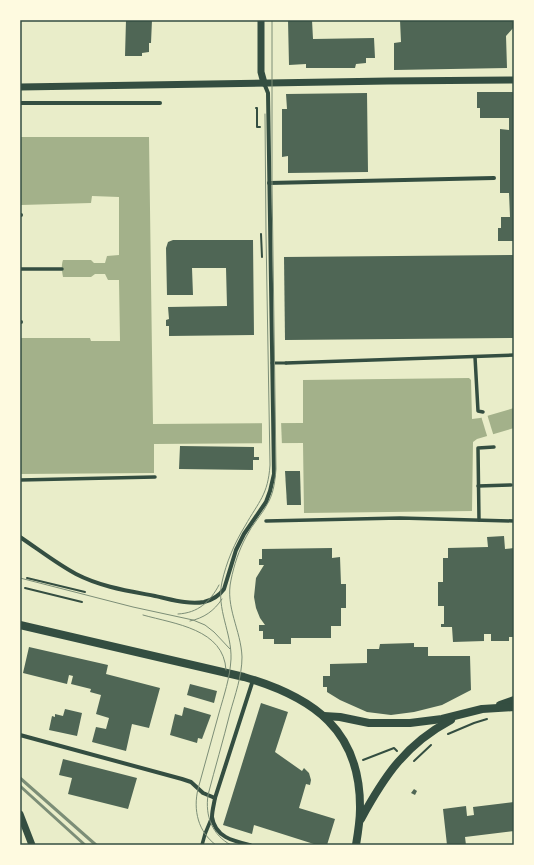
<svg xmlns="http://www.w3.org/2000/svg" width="534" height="865" font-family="'Fira Sans',sans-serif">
	<rect width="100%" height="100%" fill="#e9edc9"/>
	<path fill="#a3b18a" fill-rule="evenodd" d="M 20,137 L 149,137 L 153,424 L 303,423 L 303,380 L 469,378 L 471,380 L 472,419 L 480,418 L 514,408 L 514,428 L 477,439 L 473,442 L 472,511 L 304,513 L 303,443 L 154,444 L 154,473 L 20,474 ZM 92,196 L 119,197 L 119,255 L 107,256 L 105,263 L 94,263 L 91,260 L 63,260 C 61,266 62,271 63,277 L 91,277 L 95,274 L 105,274 L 108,280 L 119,280 L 120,341 L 91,341 L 90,338 L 21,338 L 21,205 L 91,203 Z"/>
	<g fill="#e9edc9">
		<polygon points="487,414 494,437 488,439 481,416"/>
		<polygon points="262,421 281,421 282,446 262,446"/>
	</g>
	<g fill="#4f6655">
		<polygon points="126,20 152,20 151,43 149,43 149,52 142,53 142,56 125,56"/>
		<polygon points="288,20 312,20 313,39 374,38 375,58 366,58 366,63 356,64 355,68 306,68 306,64 289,65"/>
		<polygon points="400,20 514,20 514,27 506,36 507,68 394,70 394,43 401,42"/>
		<polygon points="477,92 514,92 514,241 498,241 498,228 501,228 501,217 510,217 509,193 500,193 500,129 509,130 509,118 480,118 480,108 477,108"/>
		<polygon points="367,93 368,172 288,173 288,156 282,157 282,109 287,109 286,94"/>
		<polygon points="173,240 253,240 254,335 169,336 169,326 166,326 166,320 169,319 168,307 227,306 226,268 192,268 193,295 167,295 166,248 168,242"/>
		<polygon points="514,255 514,338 285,340 284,257"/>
		<polygon points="180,446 254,447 254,457 259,457 259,460 253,460 253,470 179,469"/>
		<polygon points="285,471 300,471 301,505 287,505"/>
		<polygon points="504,536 505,549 514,548 514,637 509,637 509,641 491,641 491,634 484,634 484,641 453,642 452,627 441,627 441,624 444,624 444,606 438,606 438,582 443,582 443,558 448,558 448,548 488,547 487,537"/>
		<polygon points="332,548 332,558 340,557 341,584 346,584 346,608 341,608 341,626 331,626 331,638 291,638 291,644 274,644 274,639 263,639 263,631 259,631 259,625 265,625 260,618 256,608 254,597 256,578 264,565 259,565 259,559 262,559 262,549"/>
		<polygon points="414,643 414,647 428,647 428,656 470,656 471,690 442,705 414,712 391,715 367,712 340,700 327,692 327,687 323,687 323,676 330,676 330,664 367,663 367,649 379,649 380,644"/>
		<polygon points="29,647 108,665 106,674 160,688 149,728 132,724 126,751 92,742 96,727 106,729 109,718 96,714 101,695 90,692 91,689 71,684 73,676 69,675 67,684 23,673"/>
		<polygon points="190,684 217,691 214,703 187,695"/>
		<polygon points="261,703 288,712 275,752 302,771 304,768 309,773 311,780 310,785 306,784 299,808 335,819 327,845 317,845 254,825 252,834 223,825"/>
		<polygon points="184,707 211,715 202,739 198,738 197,743 170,735 175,714 182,716"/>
		<polygon points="65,709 82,713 77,736 49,730 52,716 55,717 55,714 63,716"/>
		<polygon points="63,759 137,778 128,809 68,794 72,778 59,775"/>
		<polygon points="414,789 417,791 415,795 411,793"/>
		<polygon points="514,802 514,831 465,837 466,845 447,845 443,809 466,806 467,816 474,815 473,807"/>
	</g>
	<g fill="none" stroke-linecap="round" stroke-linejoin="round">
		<g stroke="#344e41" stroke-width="2">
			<polyline points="256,108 257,108 257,127 260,127"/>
			<polyline points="261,234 262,257"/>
			<polyline points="27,578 85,592"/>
			<polyline points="25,588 82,602"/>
			<polyline points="448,734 474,723 487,719"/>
			<polyline points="363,760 394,748 397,751"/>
			<polyline points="414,761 431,745"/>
		</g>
		<polyline stroke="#344e41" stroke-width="3" points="272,363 286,363"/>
		<g stroke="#344e41" stroke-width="3.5">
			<polyline points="20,269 62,269"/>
			<polyline points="475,357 478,411 483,412"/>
			<polyline points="286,363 514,355"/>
			<polyline points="20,480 155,477"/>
			<polyline points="478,486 511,485"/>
			<polyline points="479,520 478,448 494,447"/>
			<polyline points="266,521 400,518 514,521"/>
			<polyline points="202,845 205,834 212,817"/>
		</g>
		<g stroke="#344e41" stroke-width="4">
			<polyline points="20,103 160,103"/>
			<polyline points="269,183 494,178"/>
			<polyline points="20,215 21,215"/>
			<polyline points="20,322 21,322"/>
			<path d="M 20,537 C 38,549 57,564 76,574 C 101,587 129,591 155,596 C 170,599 188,605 204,602 C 212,600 219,596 224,589 L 236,550 L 244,534 L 266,502 L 270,491 L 274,474 L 268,93 L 264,83"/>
			<polyline points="20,735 182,779 191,782 203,793 215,798"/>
			<path d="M 250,845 C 233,841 215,837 212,817 C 212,811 214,804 215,798 L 253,680"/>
		</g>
		<g stroke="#344e41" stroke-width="7">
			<polyline points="261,20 261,72 264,83"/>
			<polyline points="20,87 388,81 514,80"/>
			<polyline points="20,814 32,845"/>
		</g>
		<g stroke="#344e41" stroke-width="8">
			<path d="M 20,625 L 244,677 C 313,697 361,730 360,809 C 360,821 358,833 356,845"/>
			<polyline points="500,705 514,700"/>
			<polyline points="324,716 340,717 369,723 410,723 442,719 482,709 514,707"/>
			<path d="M 361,819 C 385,775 406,744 451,720"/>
		</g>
		<g stroke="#7c8e77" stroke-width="1">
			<polyline points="20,578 133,607 193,620 205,625 214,632 230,649"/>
			<path d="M 178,614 C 198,613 210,602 219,585"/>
			<path d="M 143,615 C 175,624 224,629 226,670"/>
			<path d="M 190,621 C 204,618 214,611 222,599"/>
			<path d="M 216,845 C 198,832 193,810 198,789 C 205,764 212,738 219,713 C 224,695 230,678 231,659 C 232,633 216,609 222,582 C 226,563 235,542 245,526 C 259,501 268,495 270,465 L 266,234 L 265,114"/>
			<path d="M 231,845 C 212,835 205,816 208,795 C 215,768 223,741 230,713 C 235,695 242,676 242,657 C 241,630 225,607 231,580 C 234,565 239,550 246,537 C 252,524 263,514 269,501 C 274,491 275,480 276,469 L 272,183 L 272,20"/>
		</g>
		<g stroke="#7c8e77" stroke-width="3">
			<polyline points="20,778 96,845"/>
			<polyline points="20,786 85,845"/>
		</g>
	</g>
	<rect width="534" height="865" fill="none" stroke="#fefae0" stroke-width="42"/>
	<rect x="21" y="21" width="492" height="823" fill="none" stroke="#344e41" stroke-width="1.5"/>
</svg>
